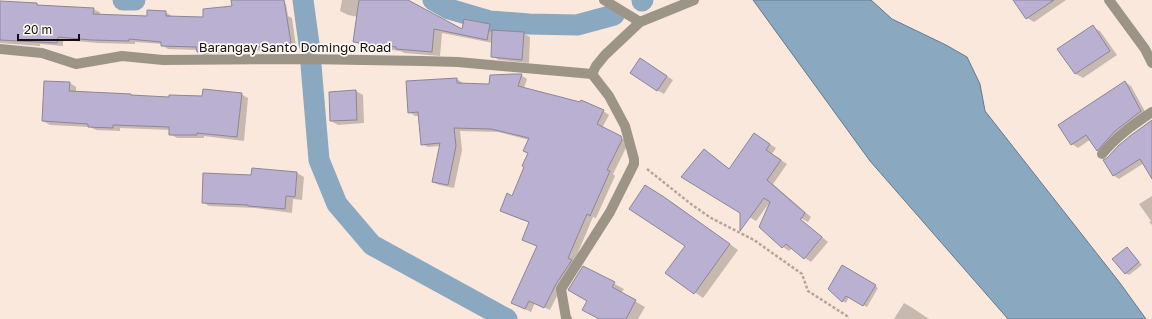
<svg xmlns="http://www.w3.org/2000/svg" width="1152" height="319" font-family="'Golos Text',sans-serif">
	<rect width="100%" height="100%" fill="#fae8dd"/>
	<polygon fill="#8aa8c0" stroke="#677a8a" points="753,0 871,0 892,19 946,45 967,57 980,84 985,111 1120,283 1146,319 1008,319 870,161"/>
	<g fill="#0003">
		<polygon points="232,0 275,0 280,1 286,4 288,16 292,18 296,46 246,52 244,51 204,55 197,52 197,50 168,49 162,45 162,44 135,42 135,44 98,43 63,40 63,46 40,44 40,46 0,43 0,2 37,4 39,6 93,9 100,12 99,16 148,17 165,12 172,16 172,17 205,18 233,7"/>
		<polygon points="342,0 405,0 462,30 490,25 497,29 497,31 523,33 530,37 529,63 499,60 492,56 493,43 442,33 440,56 405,53 400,51 362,46 355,42 358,17 348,15 340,11"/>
		<polygon points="1014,0 1066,0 1034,22 1027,18"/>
		<polygon points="1093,27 1100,31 1117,55 1083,78 1076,74 1059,49"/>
		<polygon points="647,63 673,80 664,94 657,90"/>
		<polygon points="521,75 527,79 524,88 603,111 609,115 602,128 627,141 628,144 613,174 615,176 596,218 593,217 574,262 550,310 535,303 531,312 518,306 538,247 523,240 530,223 507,214 501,211 513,197 526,167 529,153 524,151 529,140 498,132 460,131 462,150 454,188 439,185 433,182 440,146 428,147 422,144 419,116 415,116 409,112 457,79 463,83 463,84 490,85"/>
		<polygon points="1125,82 1131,86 1147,115 1103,153 1097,150 1091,139 1078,148 1072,144"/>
		<polygon points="70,83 76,87 76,92 131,95 134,96 170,98 241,94 248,98 244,141 204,136 204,138 177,138 170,134 170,130 120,128 120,131 96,130 90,127 50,125 43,121"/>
		<polygon points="356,91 363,95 364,123 338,125 331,121"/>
		<polygon points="1152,123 1152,177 1144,163 1119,179 1113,175"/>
		<polygon points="761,138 776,148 772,154 787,164 773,184 811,217 808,222 797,216 796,217 806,224 828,242 811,262 805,258 792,248 789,251 783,247 760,227 771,203 770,202 756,221 682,176 704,150 710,154 730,169"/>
		<polygon points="252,169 297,173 304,177 302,200 293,199 292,213 255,208 209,206 203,202 252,176"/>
		<polygon points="654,191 673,203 738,250 703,298 667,273 686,246"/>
		<polygon points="1152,196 1152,225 1149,222 1151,221 1139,204"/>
		<polygon points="1127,249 1130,251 1142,265 1129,275 1125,273"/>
		<polygon points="843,266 878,288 867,307 849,297 846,303 842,301"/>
		<polygon points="584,267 624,289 621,293 645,307 638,319 601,319 589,301"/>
		<polygon points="904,303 911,307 929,319 894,319"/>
	</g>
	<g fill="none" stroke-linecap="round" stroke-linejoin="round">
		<g stroke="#8aa8c0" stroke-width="21">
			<polyline points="123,0 135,0"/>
			<polyline points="303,0 309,44"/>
			<polyline points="433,0 449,9 490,21 529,24 577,25 614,15"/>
			<polyline points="642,1 643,0"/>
			<polyline points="311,65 319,160 337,204 372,245 507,319"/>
		</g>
	</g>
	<g fill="#b9b0d2" stroke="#8b8798">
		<polygon points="231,0 284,0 291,43 238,49 238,48 197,52 196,47 161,46 161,42 129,39 129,41 91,40 58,37 57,43 0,40 0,1 37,3 37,5 94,8 93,14 147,16 147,10 166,11 166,16 203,17 203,9 232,6"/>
		<polygon points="359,0 408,0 462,29 464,19 490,24 487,40 434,29 432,52 396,49 396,47 353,42"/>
		<polygon points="1013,0 1054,0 1026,19"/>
		<polygon points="1093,25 1110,51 1075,74 1057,49"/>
		<polygon points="492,30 524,32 522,60 491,57"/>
		<polygon points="640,58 667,76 657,91 630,73"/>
		<polygon points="514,74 522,74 518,86 580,102 581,100 604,110 597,124 621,136 622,140 607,170 610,171 590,216 587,214 568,258 572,260 556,284 544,308 529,301 525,309 511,303 537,246 522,240 529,222 500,211 507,193 512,196 524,167 522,166 528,153 523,151 529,138 491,129 454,128 456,146 448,185 432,182 440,143 421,145 418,112 408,113 406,81 457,78 457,83 489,84 490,75"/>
		<polygon points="44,81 70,82 69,91 131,94 131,95 169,97 169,95 202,96 203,89 242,93 237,137 197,133 197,135 169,135 169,127 113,125 113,128 88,127 88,124 42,121"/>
		<polygon points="1125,81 1141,111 1115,131 1097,151 1086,135 1071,145 1058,125"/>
		<polygon points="356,90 357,120 330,121 329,92"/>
		<polygon points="1152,120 1152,179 1140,159 1113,176 1103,160 1107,158 1118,146 1130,136"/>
		<polygon points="754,133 770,144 766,150 781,160 767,180 805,213 801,219 800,219 822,237 804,259 786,244 782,248 759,227 770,202 764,198 740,231 740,213 681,177 704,149 729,169"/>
		<polygon points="252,168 297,172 295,197 286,196 285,209 248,206 248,205 202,203 203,173 251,175"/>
		<polygon points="645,185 664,197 730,244 694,294 665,273 685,246 629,209"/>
		<polygon points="1127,247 1139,262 1125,274 1112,259"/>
		<polygon points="842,265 876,285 863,306 846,296 842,302 828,289"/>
		<polygon points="583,266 615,282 612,287 636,300 626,319 599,319 582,310 587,301 568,290"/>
	</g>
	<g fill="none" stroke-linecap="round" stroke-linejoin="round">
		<polyline stroke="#b4a69d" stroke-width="2.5" stroke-dasharray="3 2" stroke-linecap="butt" points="647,169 691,204 711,218 754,240 802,274 808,291 847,316 848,319"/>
		<g stroke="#9c9587" stroke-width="10">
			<polyline points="604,0 640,22"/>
			<polyline points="1109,0 1145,49 1152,63"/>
			<polyline points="0,49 42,53 76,64 122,56 163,60 305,59 422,61 458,62 592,74"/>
			<polyline points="592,74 596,66 605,55 640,22 694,0"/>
			<path d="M 1102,154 C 1117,136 1133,125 1152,112"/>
			<polyline points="567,319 566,318 561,289 610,212 634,164 634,159 625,126 609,96 592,74"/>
		</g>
	</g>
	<g text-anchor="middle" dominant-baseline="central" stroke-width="3.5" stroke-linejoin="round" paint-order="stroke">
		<g font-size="13" fill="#16100c" stroke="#fcf9f7">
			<text x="295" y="47">Barangay Santo Domingo Road</text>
		</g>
	</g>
	<path d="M18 34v6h61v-6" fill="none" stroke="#16100c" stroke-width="2"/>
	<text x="24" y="34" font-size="12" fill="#16100c" stroke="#fcf9f7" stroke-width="3" paint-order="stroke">20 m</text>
</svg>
